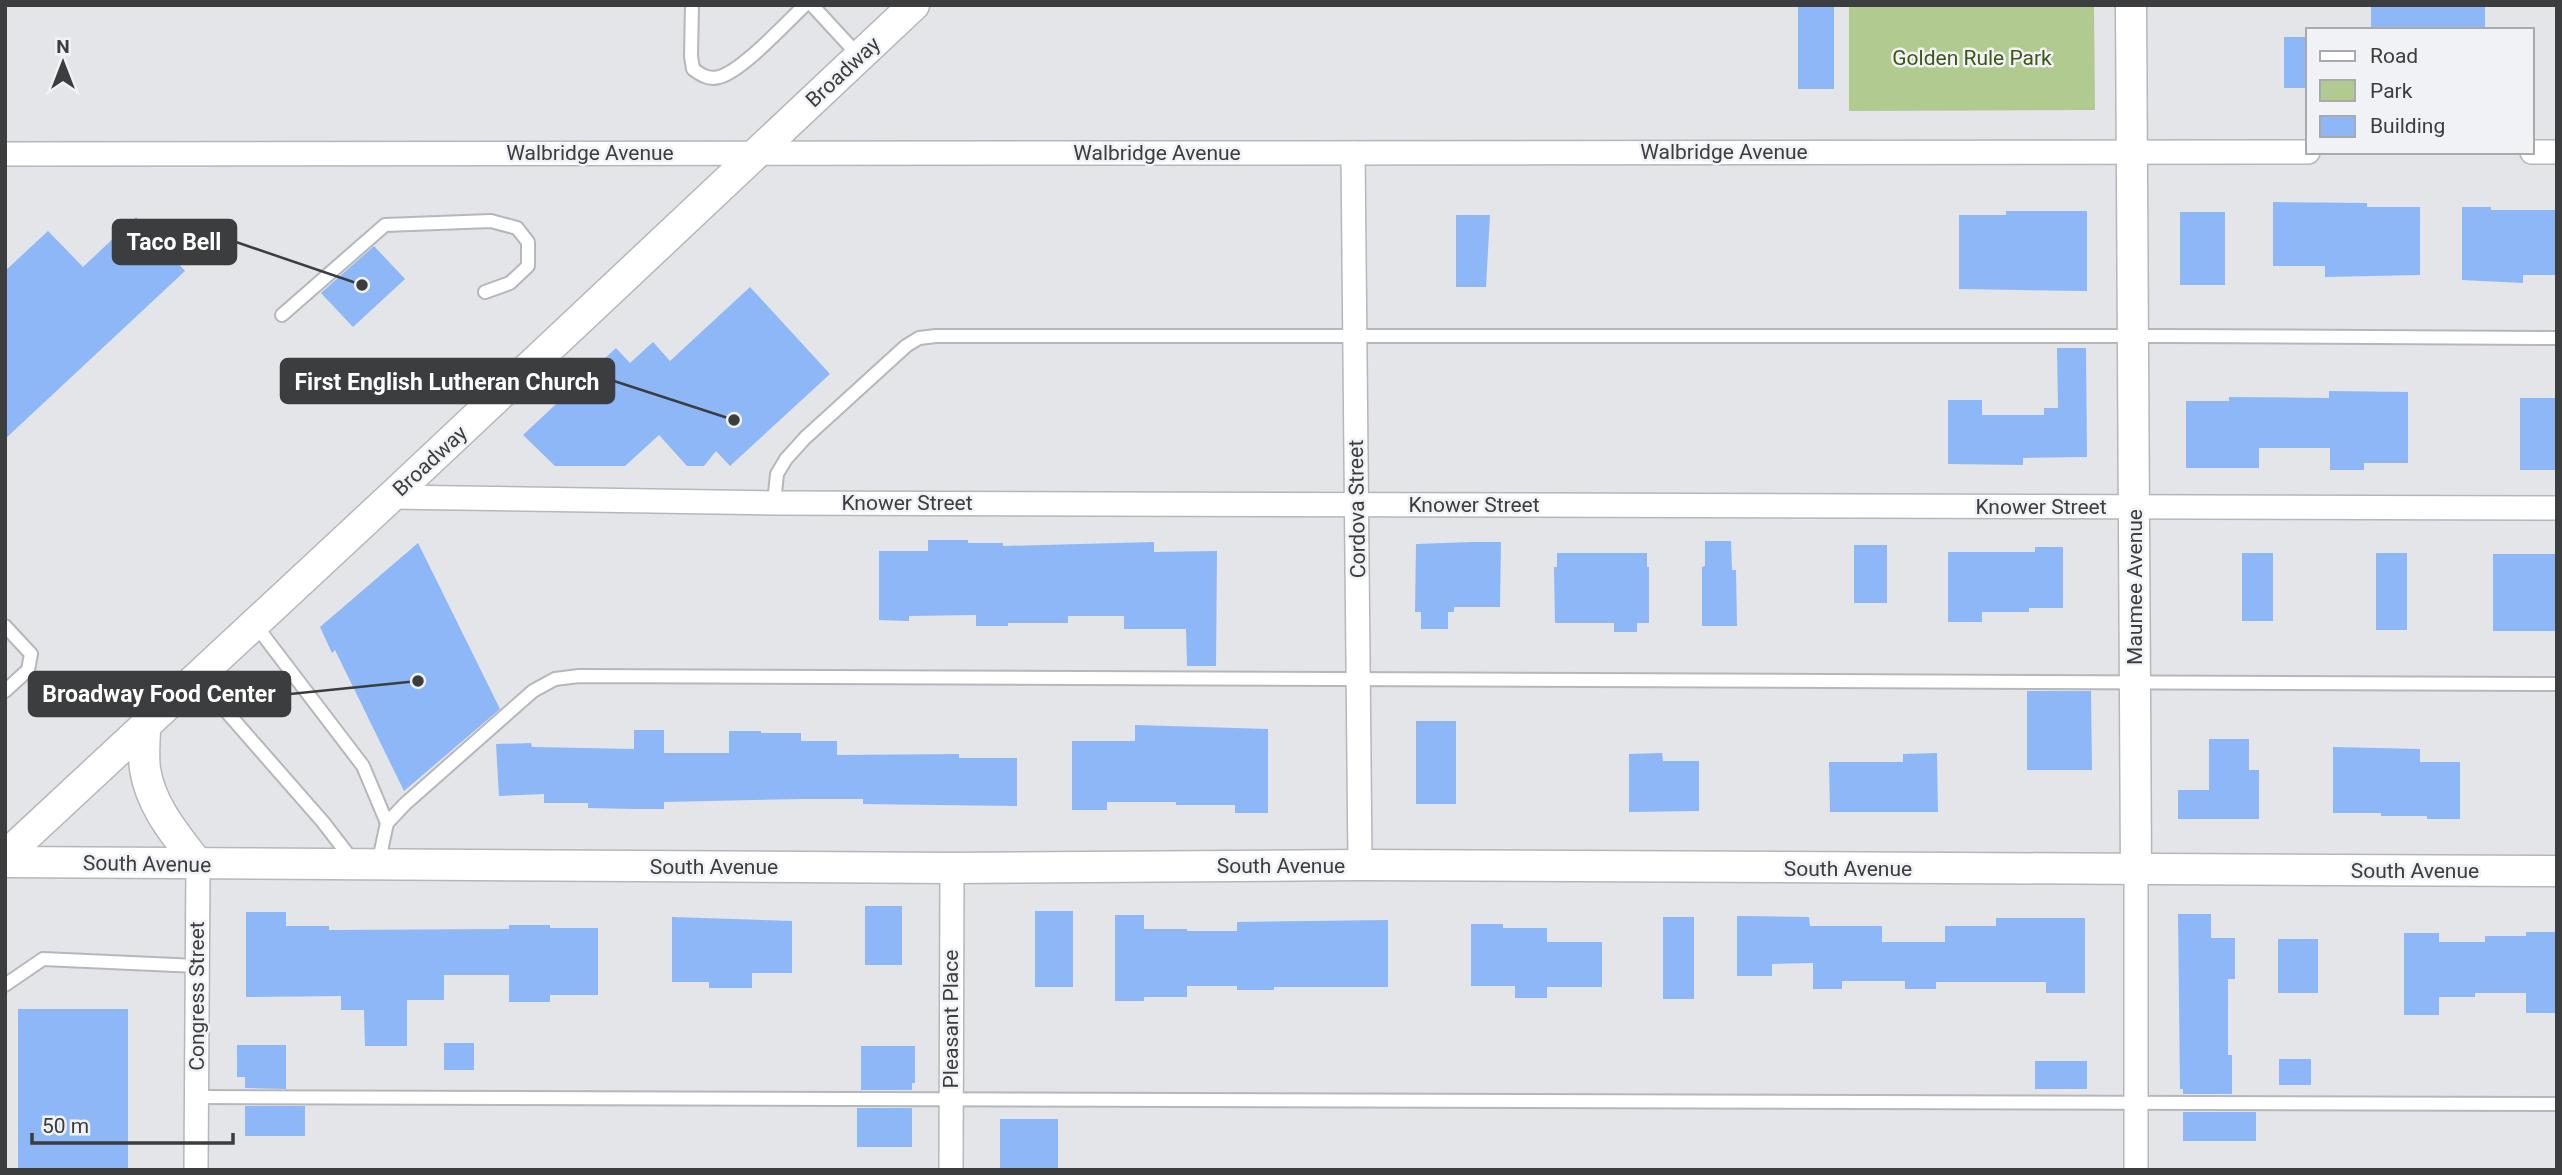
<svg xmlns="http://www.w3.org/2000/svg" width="2562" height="1175" font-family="Roboto,sans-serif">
	<rect width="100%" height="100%" fill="#e3e5e8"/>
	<polygon fill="#b1ca8f" points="1849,5 2094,5 2095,110 1849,111"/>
	<g fill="#8db7f6">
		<rect x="2371" y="5" width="114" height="25"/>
		<rect x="1798" y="6" width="36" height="83"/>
		<rect x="2284" y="37" width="24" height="51"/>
		<polygon points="2273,202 2367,203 2367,207 2420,207 2420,275 2325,277 2325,266 2273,266"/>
		<polygon points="2462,207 2491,207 2491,210 2557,210 2557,275 2523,275 2523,283 2462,280"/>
		<polygon points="2006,211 2087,211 2087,291 1959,289 1959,215 2006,215"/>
		<rect x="2180" y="212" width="45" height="73"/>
		<polygon points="1456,215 1490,215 1486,287 1456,287"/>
		<polygon points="136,217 185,271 5,439 5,271 48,231 83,267"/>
		<polygon points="374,246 405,279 353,327 321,293"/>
		<polygon points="750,287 830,374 730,466 716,451 704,466 687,466 659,435 625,466 555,466 523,435 616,348 630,363 653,342 670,361"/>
		<polygon points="2057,348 2086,348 2087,457 2023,458 2023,465 1948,464 1948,400 1982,400 1982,415 2044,415 2044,408 2058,408"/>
		<polygon points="2329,391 2408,392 2408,463 2364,463 2364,470 2330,470 2330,448 2259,448 2259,468 2186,468 2186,401 2229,401 2229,397 2329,398"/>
		<rect x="2520" y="398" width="37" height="72"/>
		<polygon points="928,540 968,540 968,543 1003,543 1003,546 1154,542 1154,552 1217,551 1216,666 1187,666 1186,629 1124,629 1124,616 1068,616 1068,623 1008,623 1008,626 976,626 976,615 909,616 909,621 879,620 879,551 928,551"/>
		<polygon points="1705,541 1731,541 1732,570 1736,570 1737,626 1702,626 1702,567 1705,566"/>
		<polygon points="1472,542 1501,542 1500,607 1454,607 1454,612 1448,612 1448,629 1421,629 1421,612 1415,612 1416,544"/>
		<polygon points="418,543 500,709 404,791 335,650 332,653 320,627"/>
		<rect x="1854" y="545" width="33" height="58"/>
		<polygon points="2035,547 2063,547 2063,608 2029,608 2029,612 1982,612 1982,622 1948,622 1948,552 2035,552"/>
		<polygon points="1557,553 1647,553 1647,567 1649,567 1649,623 1637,623 1637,632 1614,632 1614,623 1555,623 1554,567 1557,567"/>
		<rect x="2242" y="553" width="31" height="68"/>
		<rect x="2376" y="553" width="31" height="77"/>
		<rect x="2493" y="554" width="64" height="77"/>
		<polygon points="2027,691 2091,691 2092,770 2027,770"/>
		<rect x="1416" y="721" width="40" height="83"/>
		<polygon points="1135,725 1268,729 1268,813 1235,813 1235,805 1176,805 1176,802 1107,802 1107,810 1072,810 1072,741 1135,741"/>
		<polygon points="634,730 664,730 664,753 729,753 729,731 761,731 761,733 801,733 801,741 837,741 837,755 959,754 959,758 1017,758 1017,806 863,804 863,799 801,799 664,802 664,809 634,809 588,808 588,803 544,803 544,794 499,796 496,744 531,743 532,747 634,749"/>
		<polygon points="2209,739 2249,739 2249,770 2259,770 2259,819 2178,819 2178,790 2209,790"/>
		<polygon points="2333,747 2420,749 2420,762 2460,762 2460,819 2427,819 2427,816 2381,816 2381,813 2333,813"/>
		<polygon points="1662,753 1663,761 1699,761 1699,811 1629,812 1629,754"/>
		<polygon points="1937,753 1938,812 1830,812 1829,762 1903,762 1903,754"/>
		<rect x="865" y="906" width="37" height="59"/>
		<rect x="1035" y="911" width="38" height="76"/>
		<polygon points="246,912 286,912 286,926 329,926 329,930 509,929 509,925 550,925 550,928 598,928 598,995 550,995 550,1002 509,1002 509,975 444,975 444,1000 407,1000 407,1046 365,1046 364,1010 341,1010 341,996 246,997"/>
		<polygon points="2178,914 2211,914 2211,938 2235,938 2235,979 2228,979 2228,1055 2232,1055 2232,1094 2183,1094 2183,1089 2180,1089"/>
		<polygon points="1115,915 1144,915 1144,929 1187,929 1187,931 1237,931 1237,922 1388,920 1388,987 1274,987 1274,990 1237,990 1237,986 1187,986 1187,997 1144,997 1144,1001 1115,1001"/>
		<polygon points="1737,916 1809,917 1810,926 1882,926 1882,942 1945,942 1945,926 1996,926 1996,918 2085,918 2085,993 2046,993 2046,982 1936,982 1936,989 1905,989 1905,981 1842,981 1842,989 1813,989 1813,963 1772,964 1772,976 1737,976"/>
		<polygon points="672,917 792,921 792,973 752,973 752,988 709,988 709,982 672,982"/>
		<rect x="1663" y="917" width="31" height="82"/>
		<polygon points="1471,924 1503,924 1503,928 1547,928 1547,942 1602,942 1602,987 1547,987 1547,998 1515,998 1515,986 1471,986"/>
		<polygon points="2526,932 2555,932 2555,1013 2526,1013 2526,993 2475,993 2475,997 2439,997 2439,1015 2404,1015 2404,933 2439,933 2439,942 2485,942 2485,936 2526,936"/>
		<rect x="2278" y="939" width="40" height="54"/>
		<rect x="18" y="1009" width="110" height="161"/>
		<rect x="444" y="1043" width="30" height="27"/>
		<polygon points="237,1045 286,1045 286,1089 245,1088 245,1077 237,1077"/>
		<polygon points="861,1046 915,1046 915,1083 912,1083 912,1090 861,1090"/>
		<rect x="2279" y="1059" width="32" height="26"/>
		<rect x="2035" y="1061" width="52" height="28"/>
		<rect x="245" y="1106" width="60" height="30"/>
		<rect x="857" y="1108" width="55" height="39"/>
		<rect x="2183" y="1112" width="73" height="29"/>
		<rect x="1000" y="1119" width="58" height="51"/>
	</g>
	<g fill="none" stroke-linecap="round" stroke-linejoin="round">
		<g stroke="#b5b7ba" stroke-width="16">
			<g id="service">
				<path d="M 692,5 L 691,56 L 693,69 C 701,75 709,80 719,77 C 741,72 786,23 805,5"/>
				<polyline points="812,5 859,56"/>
				<polyline points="282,315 385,225 491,221 517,228 528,242 528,266 510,283 485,292"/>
				<polyline points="774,503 777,474 786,459 805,438 906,346 919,338 936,336 2168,336 2557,338"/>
				<polyline points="254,623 363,766 387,823"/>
				<polyline points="5,626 31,654 28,670 5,691"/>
				<polyline points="197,678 323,822 353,861"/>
				<polyline points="378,865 387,823 405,804 533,691 555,679 579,676 2557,684"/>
				<polyline points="5,985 43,959 197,966"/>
				<polyline points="197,1097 2557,1104"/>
			</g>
		</g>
		<g stroke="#b5b7ba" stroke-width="26">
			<g id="minor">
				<polyline points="2532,152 2557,152"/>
				<polyline points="1353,153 1360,865"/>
				<polyline points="5,154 2308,152"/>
				<polyline points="391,497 774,503 2557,508"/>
				<polyline points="2136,870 2136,1170"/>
				<polyline points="196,1170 198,864"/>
				<polyline points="951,1170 952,868"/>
			</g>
		</g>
		<g stroke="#b5b7ba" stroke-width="33">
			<g id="tertiary">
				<polyline points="2131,5 2136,870"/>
				<path d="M 145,726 C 145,740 143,755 145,769 C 151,807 176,835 198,864"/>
				<polyline points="5,856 391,497 914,5"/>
				<polyline points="5,862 952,868 1360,865 2557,871"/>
			</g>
		</g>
		<use href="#service" stroke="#fff" stroke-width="12"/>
		<use href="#minor" stroke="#fff" stroke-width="23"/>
		<use href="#tertiary" stroke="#fff" stroke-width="30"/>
	</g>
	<g text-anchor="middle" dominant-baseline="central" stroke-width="5" stroke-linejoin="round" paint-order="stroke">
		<g font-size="21" fill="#405615" stroke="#f0f2f5">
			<text x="1972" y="58">Golden Rule Park</text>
		</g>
		<g font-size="21" fill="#3c3d3e" stroke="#f0f2f5">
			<text transform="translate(843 72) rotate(-43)">Broadway</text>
			<text x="1724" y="152">Walbridge Avenue</text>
			<text x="590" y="153">Walbridge Avenue</text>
			<text x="1157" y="153">Walbridge Avenue</text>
			<text transform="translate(430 461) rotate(-43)">Broadway</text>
			<text x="907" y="503">Knower Street</text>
			<text x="1474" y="505">Knower Street</text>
			<text x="2041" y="507">Knower Street</text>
			<text transform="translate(1357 509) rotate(-91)">Cordova Street</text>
			<text transform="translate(2135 587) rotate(-90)">Maumee Avenue</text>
			<text transform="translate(147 864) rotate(1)">South Avenue</text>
			<text x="1281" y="866">South Avenue</text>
			<text x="714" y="867">South Avenue</text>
			<text x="1848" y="869">South Avenue</text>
			<text x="2415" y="871">South Avenue</text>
			<text transform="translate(197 996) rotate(-90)">Congress Street</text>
			<text transform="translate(951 1019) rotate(-90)">Pleasant Place</text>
		</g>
	</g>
	<path fill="none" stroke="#3c3d3e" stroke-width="2.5" d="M362 285L236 242M734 420L614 381M418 681L290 694"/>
	<g fill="#3c3d3e" stroke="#f0f2f5" stroke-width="2.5">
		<circle cx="362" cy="285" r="7"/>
		<circle cx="734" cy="420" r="7"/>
		<circle cx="418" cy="681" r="7"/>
	</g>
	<g fill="#3c3d3e" stroke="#3c3d3e" stroke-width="2.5">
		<rect x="113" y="220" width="123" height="44" rx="7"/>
		<rect x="281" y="359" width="333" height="44" rx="7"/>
		<rect x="29" y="672" width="261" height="44" rx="7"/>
	</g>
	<g font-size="23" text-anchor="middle" font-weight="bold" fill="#fff">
		<text x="174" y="250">Taco Bell</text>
		<text x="447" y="390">First English Lutheran Church</text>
		<text x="159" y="702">Broadway Food Center</text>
	</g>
	<rect width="2562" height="1175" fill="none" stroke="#3c3d3e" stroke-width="14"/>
	<rect x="2306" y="28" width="228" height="126" fill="#f0f2f5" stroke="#a8aaac" stroke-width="2"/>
	<rect x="2320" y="51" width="35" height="10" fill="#ffffff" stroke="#a8aaac" stroke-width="2"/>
	<text x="2370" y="63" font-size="21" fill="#3c3d3e">Road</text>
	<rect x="2320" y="80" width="35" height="21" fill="#b1ca8f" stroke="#a8aaac" stroke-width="2"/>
	<text x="2370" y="98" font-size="21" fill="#3c3d3e">Park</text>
	<rect x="2320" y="116" width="35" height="21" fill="#8db7f6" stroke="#a8aaac" stroke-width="2"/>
	<text x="2370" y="133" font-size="21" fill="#3c3d3e">Building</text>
	<g transform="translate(63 63)" stroke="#f0f2f5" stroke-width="5" paint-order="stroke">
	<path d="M0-5L12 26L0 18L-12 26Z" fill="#3c3d3e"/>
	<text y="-10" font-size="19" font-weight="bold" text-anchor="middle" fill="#3c3d3e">N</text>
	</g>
	<path d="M32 1133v10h201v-10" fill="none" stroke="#3c3d3e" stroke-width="3.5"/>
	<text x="42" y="1133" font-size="21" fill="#3c3d3e" stroke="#f0f2f5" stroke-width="5" paint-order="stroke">50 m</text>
</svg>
